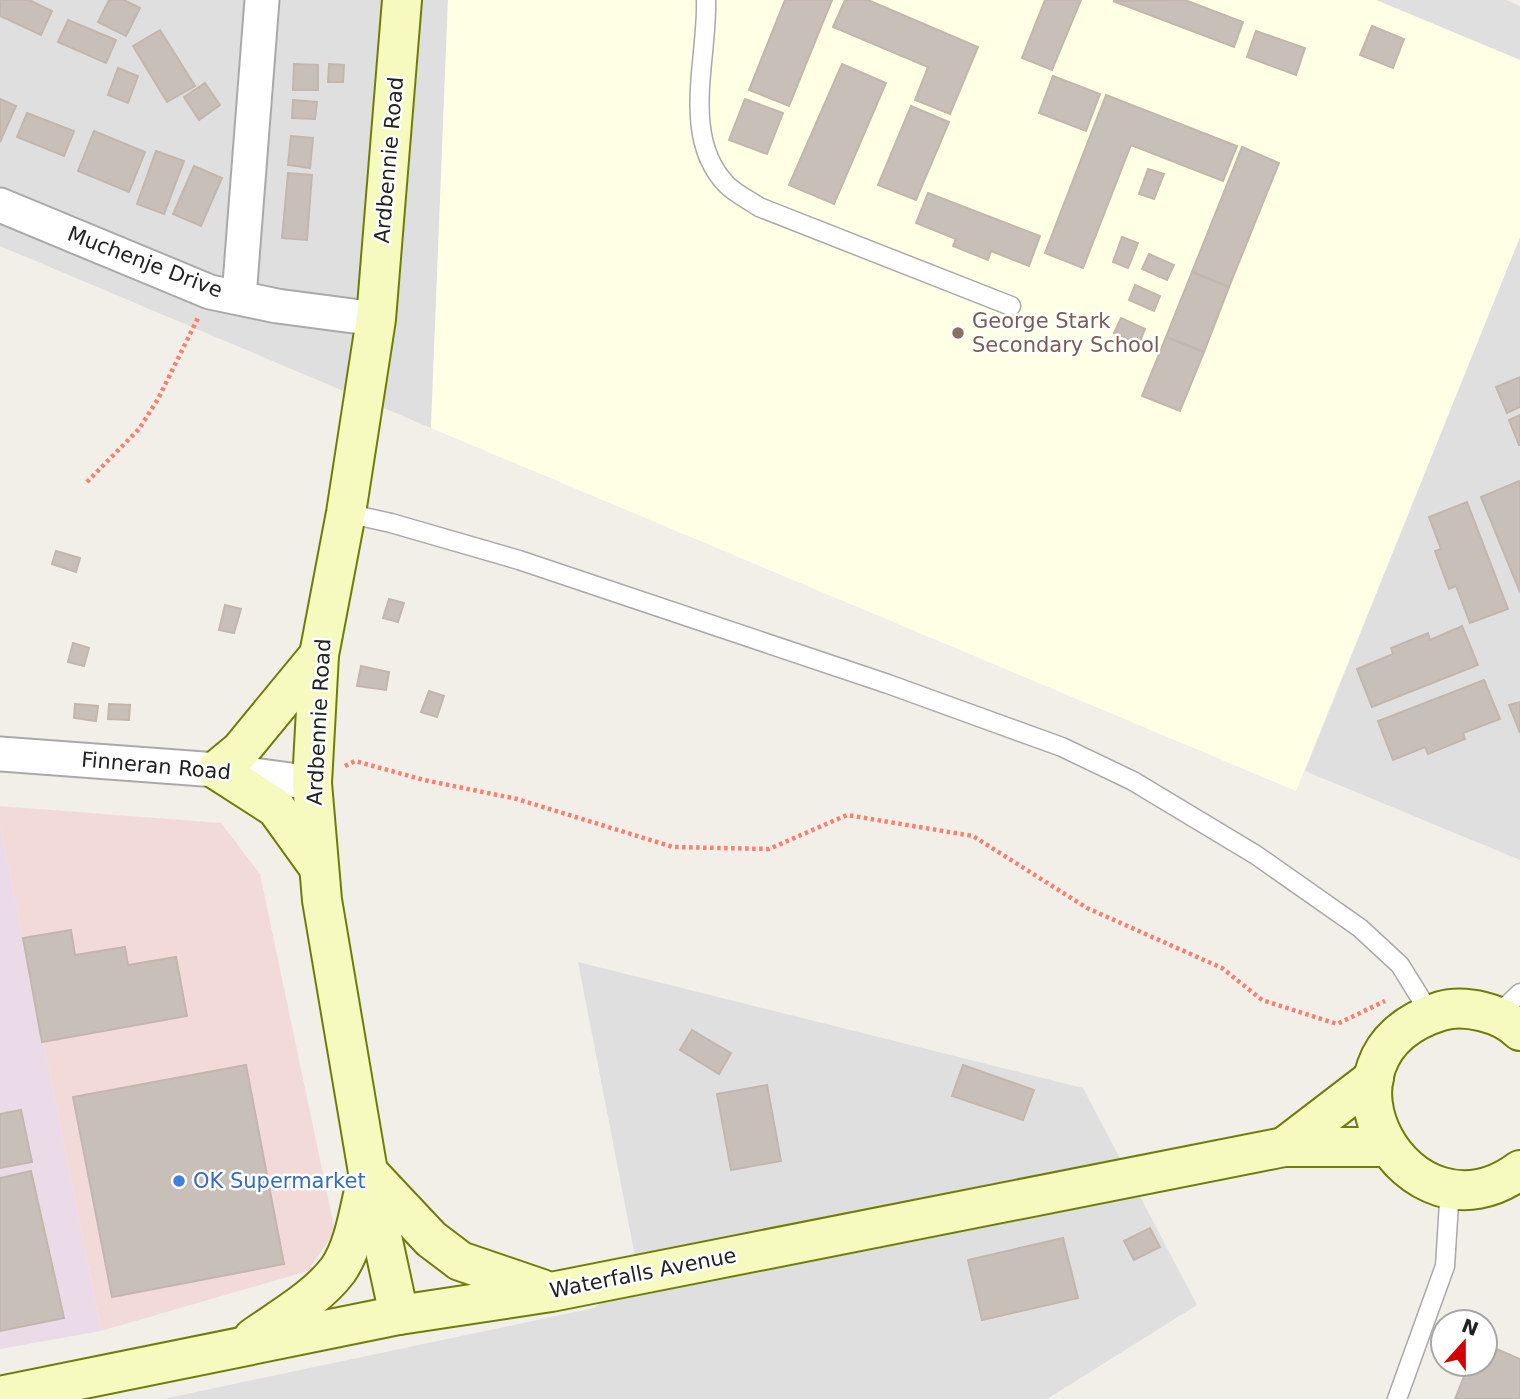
<svg xmlns="http://www.w3.org/2000/svg" width="1520" height="1399" font-family="'DejaVu Sans',sans-serif">
	<rect width="100%" height="100%" fill="#f2efe9"/>
	<g fill="#e0dfdf">
		<polygon points="0,0 448,0 431,428 0,246"/>
		<polygon points="1376,0 1506,0 1520,6 1520,60"/>
		<polygon points="1520,237 1520,860 1305,771"/>
		<polygon points="578,962 1083,1088 1197,1305 1047,1399 163,1399 594,1308 639,1277"/>
	</g>
	<polygon fill="#f2dad9" points="0,806 221,823 260,874 335,1231 308,1271 101,1331 0,824"/>
	<polygon fill="#ebdbe8" points="0,824 101,1331 0,1349"/>
	<polygon fill="#ffffe5" points="448,0 1376,0 1520,60 1520,237 1296,791 431,428"/>
	<g fill="#c7bfb8" stroke="#c4b6ab" stroke-width="2">
		<polygon points="0,0 29,0 52,11 41,35 0,16"/>
		<polygon points="109,0 124,0 140,8 126,36 98,22"/>
		<polygon points="785,0 832,0 789,106 749,90"/>
		<polygon points="845,0 868,0 978,47 950,114 915,100 928,67 833,27"/>
		<polygon points="1045,0 1081,0 1052,70 1022,58"/>
		<polygon points="1185,0 1243,22 1234,47 1113,1"/>
		<polygon points="68,20 116,40 106,63 58,42"/>
		<polygon points="1372,26 1404,39 1393,68 1360,55"/>
		<polygon points="160,30 195,86 167,102 133,46"/>
		<polygon points="1256,31 1305,48 1296,75 1247,57"/>
		<polygon points="294,64 318,65 318,90 293,90"/>
		<polygon points="329,64 344,65 343,82 328,82"/>
		<polygon points="842,64 886,83 834,204 789,185"/>
		<polygon points="118,68 138,76 128,103 108,95"/>
		<polygon points="1053,76 1100,94 1086,131 1039,113"/>
		<polygon points="205,83 220,105 199,120 184,97"/>
		<polygon points="1106,95 1237,146 1223,181 1131,145 1083,268 1045,253"/>
		<polygon points="0,99 16,106 0,142"/>
		<polygon points="745,99 783,113 767,154 729,140"/>
		<polygon points="293,100 317,102 315,119 292,118"/>
		<polygon points="911,106 949,122 916,200 878,185"/>
		<polygon points="27,113 74,131 64,156 17,137"/>
		<polygon points="94,131 145,152 129,192 78,171"/>
		<polygon points="291,136 313,138 310,168 288,165"/>
		<polygon points="1242,147 1279,163 1229,287 1192,272"/>
		<polygon points="156,151 184,161 164,214 137,204"/>
		<polygon points="194,166 222,178 201,226 173,214"/>
		<polygon points="1148,169 1164,174 1154,199 1139,194"/>
		<polygon points="288,173 312,175 307,240 282,238"/>
		<polygon points="928,193 1040,236 1029,266 991,251 988,260 953,246 956,239 916,223"/>
		<polygon points="1122,237 1138,243 1128,268 1113,262"/>
		<polygon points="1149,254 1174,265 1167,280 1142,269"/>
		<polygon points="1192,272 1229,287 1204,352 1166,337"/>
		<polygon points="1135,285 1160,296 1154,311 1129,300"/>
		<polygon points="1121,318 1145,329 1139,344 1114,333"/>
		<polygon points="1166,337 1204,352 1180,411 1142,396"/>
		<polygon points="1520,377 1520,407 1507,413 1496,387"/>
		<polygon points="1520,415 1520,445 1519,445 1509,420"/>
		<polygon points="1519,481 1520,484 1520,592 1481,497"/>
		<polygon points="1467,502 1508,609 1470,623 1456,586 1449,589 1435,551 1441,549 1429,517"/>
		<polygon points="56,551 80,558 76,572 52,564"/>
		<polygon points="389,599 404,603 398,622 383,618"/>
		<polygon points="225,605 241,609 234,633 219,630"/>
		<polygon points="1462,626 1478,665 1372,707 1357,669 1393,654 1391,648 1428,633 1430,640"/>
		<polygon points="73,643 89,648 84,666 68,662"/>
		<polygon points="361,666 389,672 386,690 357,686"/>
		<polygon points="1484,680 1500,719 1463,733 1465,739 1428,754 1425,747 1393,760 1378,721"/>
		<polygon points="429,691 444,696 437,717 421,712"/>
		<polygon points="1520,702 1520,733 1509,705"/>
		<polygon points="75,704 98,706 96,721 74,718"/>
		<polygon points="109,704 130,705 129,720 108,719"/>
		<polygon points="71,930 75,955 125,947 128,965 176,957 187,1016 42,1042 23,938"/>
		<polygon points="692,1030 731,1053 719,1074 680,1050"/>
		<polygon points="246,1065 284,1264 112,1297 73,1097"/>
		<polygon points="963,1065 1034,1090 1023,1120 952,1096"/>
		<polygon points="767,1085 781,1161 731,1170 717,1094"/>
		<polygon points="21,1110 32,1162 0,1168 0,1114"/>
		<polygon points="31,1171 64,1318 0,1331 0,1178"/>
		<polygon points="1150,1228 1160,1247 1134,1260 1124,1241"/>
		<polygon points="1063,1238 1078,1298 982,1320 968,1260"/>
		<polygon points="1485,1344 1520,1359 1520,1399 1455,1399 1469,1364 1485,1364"/>
	</g>
	<g fill="none" stroke-linecap="round" stroke-linejoin="round">
		<g stroke="#a9a9a9" stroke-width="21">
			<g id="service">
				<path d="M 706,0 C 708,59 680,137 727,185 C 736,194 749,200 759,207 L 1011,306"/>
				<polyline points="346,513 391,523 519,560 888,684 1062,747 1133,781 1256,855 1360,928 1400,965 1431,1015"/>
				<polyline points="1495,1017 1520,993"/>
				<polyline points="1397,1399 1445,1266 1450,1187"/>
			</g>
		</g>
		<g stroke="#a9a9a9" stroke-width="37">
			<g id="minor">
				<polyline points="0,205 210,292 277,306 376,319"/>
				<polyline points="239,297 262,0"/>
				<polyline points="0,754 217,770 312,783"/>
			</g>
		</g>
		<g stroke="#707d05" stroke-width="42">
			<g id="secondary">
				<polyline points="317,865 276,808 217,770 240,751 319,655"/>
				<path d="M 1520,1031 C 1502,1013 1465,1004 1441,1011 C 1296,1056 1408,1253 1520,1170"/>
				<polyline points="1284,1147 1374,1078"/>
				<polyline points="368,1172 431,1239 460,1261 542,1289"/>
				<polyline points="399,1315 368,1172 322,900 312,783 319,655 346,513 376,319 402,0"/>
				<path d="M 253,1338 C 281,1318 317,1298 338,1270 C 355,1245 359,1210 366,1182"/>
				<polyline points="0,1396 399,1315 551,1292 1284,1147 1387,1147"/>
			</g>
		</g>
		<g stroke="#fa8072" stroke-width="4.5" stroke-dasharray="3.5 3.5" stroke-linecap="butt">
			<polyline points="87,482 139,429 158,399 198,318"/>
			<polyline points="345,766 355,761 424,780 517,799 673,847 769,849 847,815 973,836 1087,908 1222,968 1262,1000 1337,1024 1385,1001"/>
		</g>
		<use href="#service" stroke="#fff" stroke-width="18"/>
		<use href="#minor" stroke="#fff" stroke-width="33"/>
		<use href="#secondary" stroke="#f7fabf" stroke-width="38"/>
	</g>
	<circle fill="#8d6e63" stroke="#fff" stroke-width="2.5" cx="958" cy="333" r="7"/>
	<circle fill="#3f7fe0" stroke="#fff" stroke-width="2.5" cx="179" cy="1181" r="7"/>
	<g text-anchor="middle" dominant-baseline="central" stroke-width="5" stroke-linejoin="round" paint-order="stroke">
		<g font-size="21" fill="#222" stroke="#fff">
			<text transform="translate(389 160) rotate(-85)">Ardbennie Road</text>
			<text transform="translate(145 262) rotate(21)">Muchenje Drive</text>
			<text transform="translate(319 722) rotate(-87)">Ardbennie Road</text>
			<text transform="translate(156 766) rotate(5)">Finneran Road</text>
			<text transform="translate(643 1273) rotate(-11)">Waterfalls Avenue</text>
		</g>
		<g font-size="21" fill="#785e54" stroke="#fff" text-anchor="start">
			<text x="972" y="321">George Stark<tspan x="972" dy="24">Secondary School</tspan></text>
		</g>
		<g font-size="21" fill="#366cbe" stroke="#fff" text-anchor="start">
			<text x="193" y="1181">OK Supermarket</text>
		</g>
	</g>
	<g transform="translate(1464 1343) rotate(21)"><circle r="33" fill="#ffffff" stroke="#a7a7a7" stroke-width="2"/>
	<path d="M0-5L12 26L0 18L-12 26Z" fill="#d40000"/>
	<text y="-10" font-size="19" font-weight="bold" text-anchor="middle" fill="#222222">N</text>
	</g>
</svg>
